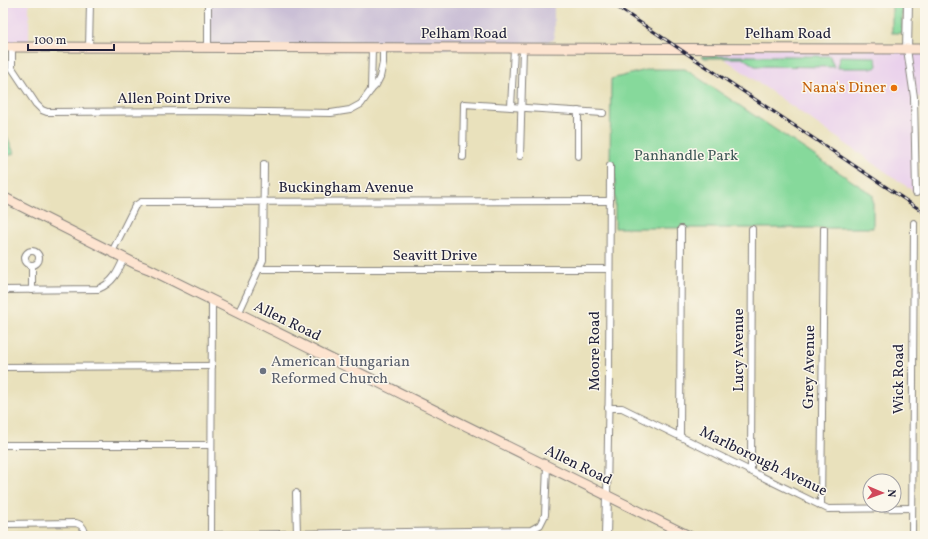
<svg xmlns="http://www.w3.org/2000/svg" width="928" height="539" font-family="Vollkorn,serif">
	<rect width="100%" height="100%" fill="#fbf7ec"/>
	<filter id="ink" filterUnits="userSpaceOnUse"><feTurbulence type="fractalNoise" baseFrequency=".025" numOctaves="2"/><feDisplacementMap in="SourceGraphic" scale="8" xChannelSelector="R" yChannelSelector="G"/><feConvolveMatrix kernelMatrix="1 2 1 2 8 2 1 2 1" color-interpolation-filters="sRGB"/></filter>
	<filter id="wash" filterUnits="userSpaceOnUse"><feTurbulence type="fractalNoise" baseFrequency=".012" numOctaves="4" result="noise"/><feDisplacementMap in="SourceGraphic" scale="16" xChannelSelector="R" yChannelSelector="G"/><feGaussianBlur stdDeviation="0.9" result="paint"/><feColorMatrix in="noise" values="0 0 0 0 0 0 0 0 0 0 0 0 0 0 0 0 0 1.4 0 .05"/><feComposite in="paint" operator="in"/></filter>
	<g filter="url(#wash)">
		<rect width="100%" height="100%" fill="#e9e1bc"/>
		<g fill="#ead1ec">
			<rect x="3" y="3" width="26" height="44"/>
			<polygon points="709,48 925,49 925,97 914,97 916,193"/>
		</g>
		<polygon fill="#cabfd6" points="208,3 554,3 554,40 518,48 208,47"/>
		<g fill="#86d99b" stroke="#547e6b">
			<rect x="892" y="3" width="10" height="30"/>
			<polygon points="702,56 830,56 834,67 755,66 743,58 704,58"/>
			<polygon points="840,56 874,57 876,59 877,66 875,68 838,68"/>
			<polygon points="650,69 685,69 873,195 873,228 615,228 615,165 610,165 611,79"/>
			<polygon points="6,134 14,153 5,157 3,153 3,135"/>
		</g>
	</g>
	<g filter="url(#ink)">
		<g fill="none" stroke-linecap="round" stroke-linejoin="round">
			<g stroke="#86827c" stroke-width="8">
				<g id="minor">
					<polyline points="12,47 12,68 36,104 42,110 47,112 204,111 331,113 350,110 361,104 371,90 376,85 380,77 383,63 383,48"/>
					<polyline points="89,47 90,3"/>
					<polyline points="208,47 208,3"/>
					<polyline points="907,49 914,97 916,193"/>
					<polyline points="371,90 372,48"/>
					<polyline points="511,107 514,48"/>
					<polyline points="520,156 523,48"/>
					<polyline points="578,156 578,111"/>
					<polyline points="463,157 464,104 603,113"/>
					<circle cx="32" cy="258" r="7"/>
					<polyline points="112,252 135,206 141,202 610,201"/>
					<polyline points="260,269 609,269"/>
					<path d="M 3,290 L 98,289 C 113,283 118,272 124,258"/>
					<polyline points="32,290 32,265"/>
					<polyline points="238,314 263,260 264,164"/>
					<polyline points="3,367 212,366"/>
					<polyline points="608,408 622,408 630,412 828,509 912,508"/>
					<polyline points="680,436 681,229"/>
					<polyline points="3,445 211,445"/>
					<polyline points="751,471 752,229"/>
					<polyline points="296,493 297,534"/>
					<polyline points="607,495 609,379 610,166"/>
					<polyline points="821,506 824,229"/>
					<path d="M 3,524 L 76,523 C 83,525 85,529 85,536"/>
					<polyline points="211,535 531,530 540,525 545,515 547,466"/>
					<polyline points="211,536 212,300"/>
					<polyline points="912,536 914,223"/>
				</g>
			</g>
			<g stroke="#86827c" stroke-width="10">
				<g id="tertiary">
					<polyline points="907,49 908,3"/>
					<polyline points="606,536 607,495"/>
				</g>
			</g>
			<g stroke="#86827c" stroke-width="11">
				<g id="secondary">
					<polyline points="3,47 925,49"/>
					<polyline points="3,197 136,264 149,269 689,536"/>
				</g>
			</g>
			<use href="#minor" stroke="#fff" stroke-width="6"/>
			<use href="#tertiary" stroke="#fff" stroke-width="8"/>
			<use href="#secondary" stroke="#fde4d0" stroke-width="9"/>
			<g stroke="#22223b" stroke-width="3">
				<polyline id="rail" points="611,3 925,213"/>
			</g>
			<use href="#rail" stroke="#fbf7ec" stroke-width="1.5" stroke-dasharray="4.5" stroke-linecap="butt"/>
		</g>
	</g>
	<circle fill="#e8710a" stroke="#fbf7ec" stroke-width="1.5" cx="894" cy="88" r="4"/>
	<circle fill="#6b7280" stroke="#fbf7ec" stroke-width="1.5" cx="263" cy="371" r="4"/>
	<g text-anchor="middle" dominant-baseline="central" stroke-width="3" stroke-linejoin="round" paint-order="stroke">
		<g font-size="15" fill="#22223b" stroke="#fbf7ec">
			<text x="464" y="34">Pelham Road</text>
			<text x="788" y="34">Pelham Road</text>
			<text x="174" y="99">Allen Point Drive</text>
			<text x="346" y="188">Buckingham Avenue</text>
			<text x="435" y="256">Seavitt Drive</text>
			<text transform="translate(287 322) rotate(26)">Allen Road</text>
			<text transform="translate(739 350) rotate(-90)">Lucy Avenue</text>
			<text transform="translate(595 351) rotate(-90)">Moore Road</text>
			<text transform="translate(810 367) rotate(-89)">Grey Avenue</text>
			<text transform="translate(899 379) rotate(-90)">Wick Road</text>
			<text transform="translate(763 462) rotate(26)">Marlborough Avenue</text>
			<text transform="translate(578 466) rotate(26)">Allen Road</text>
		</g>
		<g font-size="15" fill="#c56008" stroke="#fbf7ec" text-anchor="end">
			<text x="886" y="88">Nana's Diner</text>
		</g>
		<g font-size="15" fill="#405958" stroke="#fbf7ec">
			<text x="686" y="156">Panhandle Park</text>
		</g>
		<g font-size="15" fill="#5b616d" stroke="#fbf7ec" text-anchor="start">
			<text x="271" y="362">American Hungarian<tspan x="271" dy="17">Reformed Church</tspan></text>
		</g>
	</g>
	<rect width="928" height="539" fill="none" stroke="#fbf7ec" stroke-width="16"/>
	<g transform="translate(882 493) rotate(92)"><circle r="19" fill="#fbf7ec" stroke="#a4a2a5"/>
	<path d="M0-3L7 15L0 10L-7 15Z" fill="#d1495b"/>
	<text y="-6" font-size="11" font-weight="bold" text-anchor="middle" fill="#22223b">N</text>
	</g>
	<path d="M28 44v6h86v-6" fill="none" stroke="#22223b" stroke-width="2"/>
	<text x="34" y="44" font-size="12" fill="#22223b" stroke="#fbf7ec" stroke-width="3" paint-order="stroke">100 m</text>
</svg>
